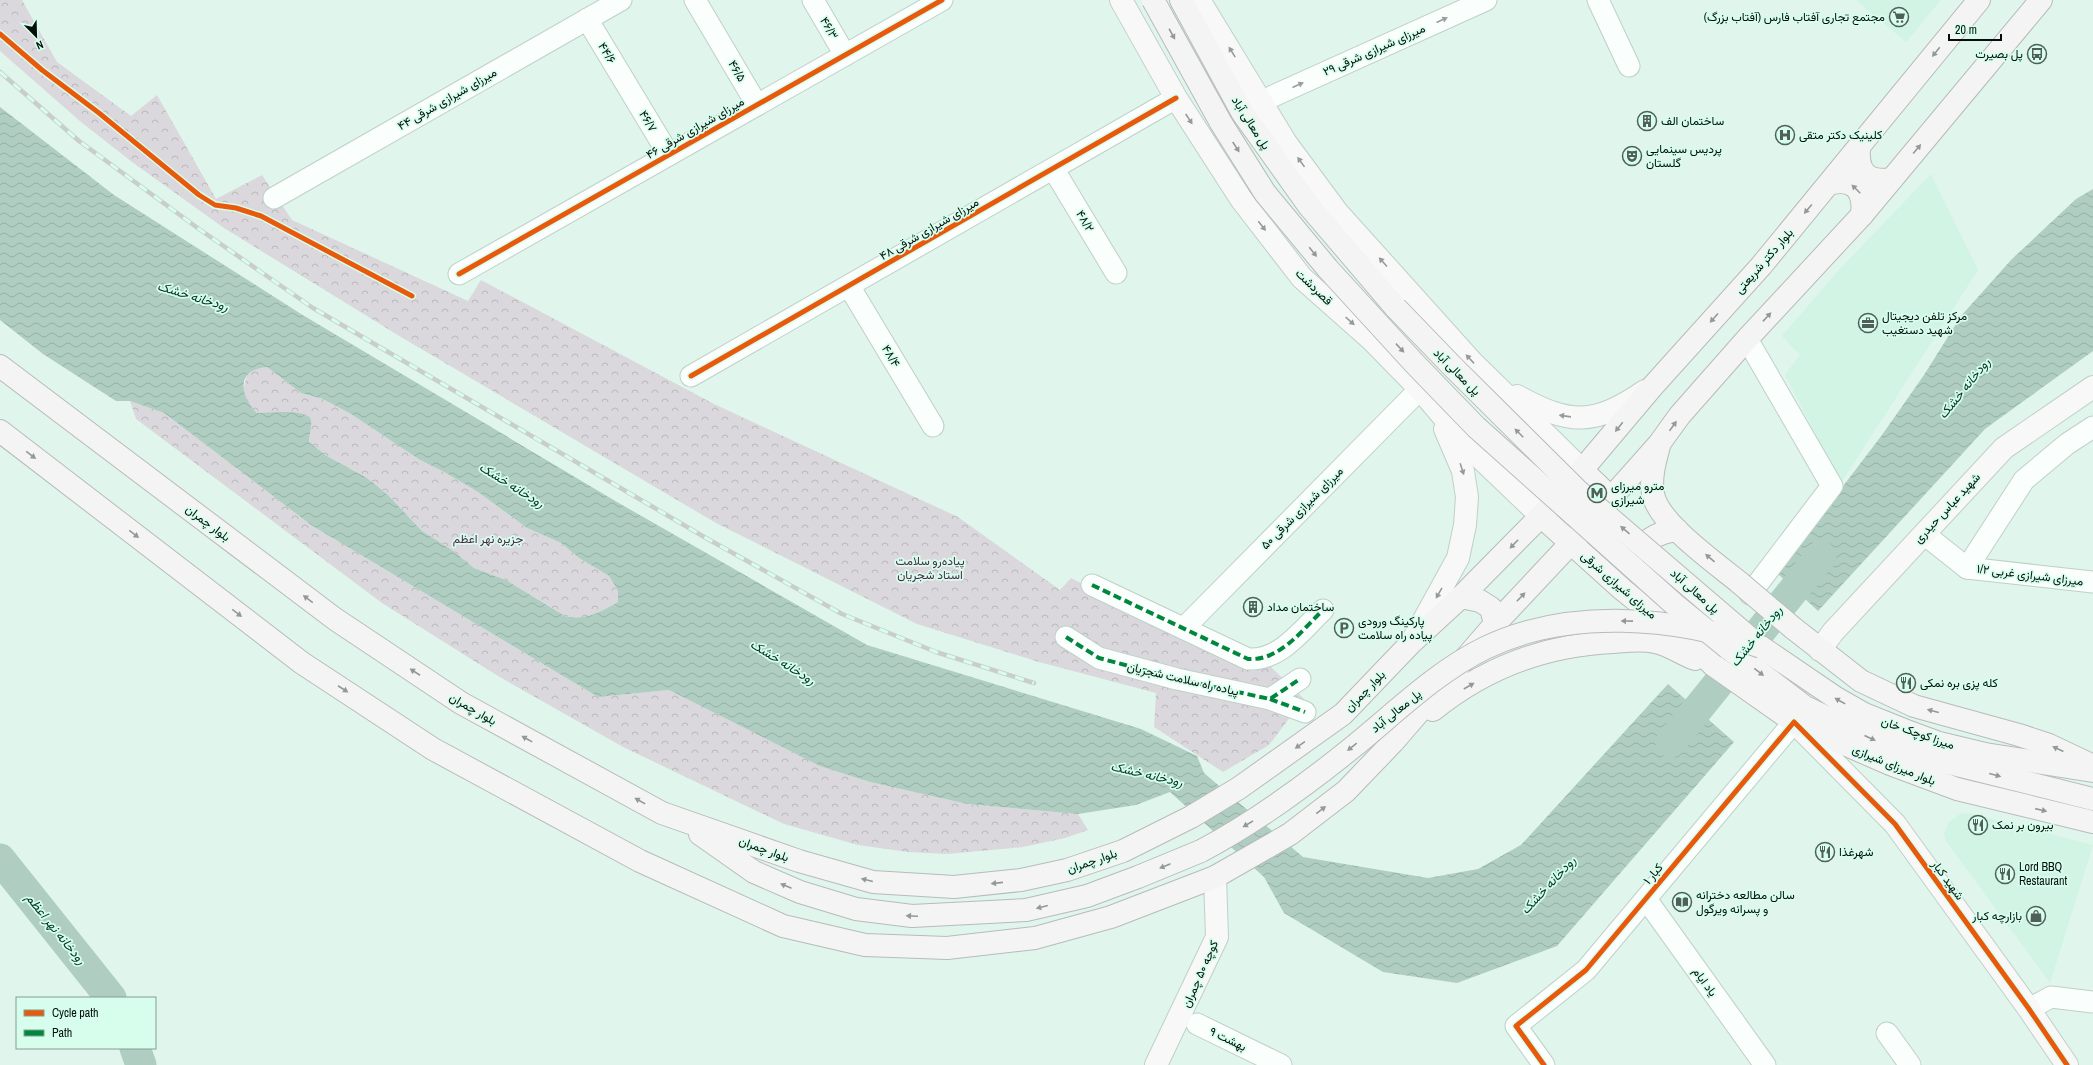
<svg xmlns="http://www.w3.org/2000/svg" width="2093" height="1065" font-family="'Archivo Narrow',Vazirmatn,sans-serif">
	<defs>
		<pattern id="forest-crowns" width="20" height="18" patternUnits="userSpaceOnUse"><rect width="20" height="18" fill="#dad8dc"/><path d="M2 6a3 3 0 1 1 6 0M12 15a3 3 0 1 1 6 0" fill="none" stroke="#b9b8bb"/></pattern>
		<pattern id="water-waves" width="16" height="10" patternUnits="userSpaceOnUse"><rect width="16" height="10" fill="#afcec1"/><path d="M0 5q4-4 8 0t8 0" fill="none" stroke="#95b0a4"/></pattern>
	</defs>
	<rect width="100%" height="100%" fill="#e0f5ec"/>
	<g fill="#d1f4e4">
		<polygon points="1856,0 1941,0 1906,42"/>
		<polygon points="1931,174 1978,270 1841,483 1785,375 1800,355 1782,336 1837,272"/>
		<polygon points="1969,813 2093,845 2050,983 1946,841 1944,834 1948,823 1960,814"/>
	</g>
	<g fill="url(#forest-crowns)">
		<polygon points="0,0 22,0 57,62 131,116 157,95 216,199 262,175 292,220 468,301 481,280 714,404 958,517 1060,590 1071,578 1253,671 1271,667 1304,699 1269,745 1223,772 1154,727 1156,693 1039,662 917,624 716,523 401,337 224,228 132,162 81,122 0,51"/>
		<path d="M 267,367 L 301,393 L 323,399 L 351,414 L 420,460 L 446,473 L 478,492 L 527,528 L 561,543 L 579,558 L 609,576 L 618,591 L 618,602 C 600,612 585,621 565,616 L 506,580 L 474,568 L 452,550 L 422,531 L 388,495 L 367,478 L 327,456 L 309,442 L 311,420 L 257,413 L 247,403 L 243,390 L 247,375 L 255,368 Z"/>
		<polygon points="130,401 164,413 311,525 598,697 669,690 820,765 870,782 967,804 1078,814 1088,830 1065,838 1023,847 947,854 908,852 858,845 784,824 623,747 498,676 382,603 136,419"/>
	</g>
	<g fill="url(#water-waves)" fill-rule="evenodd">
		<path d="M 0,107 L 114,195 L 301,314 L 617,502 L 867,645 L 1141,729 L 1197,756 L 1204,773 L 1303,857 L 1428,878 L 1478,869 L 1521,845 L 1668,684 L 1734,742 L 1557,946 L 1457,983 L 1383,972 L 1284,913 L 1264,877 L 1170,792 L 1136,805 L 1078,814 L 967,804 L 870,782 L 820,766 L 669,690 L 598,697 L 311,525 L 164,413 L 130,401 L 116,401 L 43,354 L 0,320 ZM 267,367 L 301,393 L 323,399 L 351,414 L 420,460 L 446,473 L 478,492 L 527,528 L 561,543 L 579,558 L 609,576 L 618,591 L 618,602 C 600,612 585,621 565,616 L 506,580 L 474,568 L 452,550 L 422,531 L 388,495 L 367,478 L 327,456 L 309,442 C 309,436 312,426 311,420 C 308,408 267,413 257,413 C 239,395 236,369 267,367 Z"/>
		<polygon points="2093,189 2093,351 1985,429 1818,611 1777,573 1882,435 1924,375 1961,316 2011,260 2076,199"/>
	</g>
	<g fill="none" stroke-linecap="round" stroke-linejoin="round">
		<g stroke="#afcec1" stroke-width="31">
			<polyline points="1671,742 1821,556"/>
			<polyline points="0,859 111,998"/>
			<polyline points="135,1048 141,1065"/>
		</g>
		<g stroke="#bfd0c8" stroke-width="23">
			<g id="street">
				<polyline points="695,0 757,105"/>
				<polyline points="813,0 845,55"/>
				<polyline points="1598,0 1629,66"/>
				<polyline points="587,19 669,155"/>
				<polyline points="1262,101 1486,0"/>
				<polyline points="1054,170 1116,273"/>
				<polyline points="274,198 621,0"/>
				<polyline points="459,274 942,0"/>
				<polyline points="849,286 933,426"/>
				<polyline points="1747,339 1832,486 1750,594"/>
				<polyline points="691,376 1176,98"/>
				<polyline points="1924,534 1967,568"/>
				<polyline points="1967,568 2024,480 2067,444 2093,427"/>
				<polyline points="1967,568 2093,582"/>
				<path d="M 1092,585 L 1248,659 C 1280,661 1302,630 1323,610"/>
				<polyline points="1184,628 1420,389"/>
				<polyline points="1066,637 1099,658 1177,679 1270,699 1300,679"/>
				<polyline points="1270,699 1305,712"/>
				<polyline points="1646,899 1765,1065"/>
				<polyline points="2029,1009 2051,997 2093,1002"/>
				<polyline points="1197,1024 1281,1065"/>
				<polyline points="1887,1033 1910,1065"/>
				<polyline points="1544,1065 1516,1026 1586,970 1794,722"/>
			</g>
		</g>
		<g stroke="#bfd0c8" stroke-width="24">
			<g id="secondary">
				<polyline points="1121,0 1176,98 1241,199 1302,278 1372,340 1420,389 1468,446 1541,516"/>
				<polyline points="1199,0 1286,143 1337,212 1472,362 1582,470"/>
				<path d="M 1517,396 C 1570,425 1594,426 1645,391"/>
				<polyline points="1414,638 1458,558 1465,525 1467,497 1463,471 1445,429"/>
				<polyline points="1820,650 1833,632 2004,448 2093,387"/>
				<polyline points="1794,722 1895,824 2029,1009 2067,1065"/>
				<polyline points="1156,1065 1217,937 1215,877"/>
			</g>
		</g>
		<g stroke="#b7bbbb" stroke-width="24">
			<g id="primary">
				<polyline points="1181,0 1242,112 1309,206 1396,308"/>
				<path d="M 1859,147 C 1857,172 1867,183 1892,179"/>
				<path d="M 1829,184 C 1854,177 1865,191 1862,215"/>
				<polyline points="0,366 335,619 461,703 662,813 799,861 873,882 954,887 1021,880 1067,870 1123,851 1191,817 1239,788 1343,714 1411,643 1461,597 1541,516 1582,470 1652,387 1761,266 1979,0"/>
				<polyline points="0,431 302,663 433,749 640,861 783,926 865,945 947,948 1035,938 1111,917 1215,877 1290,834 1346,791 1393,742 1495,624 1571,543 1659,444 1680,415 1747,339 1862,215 2041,0"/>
				<path d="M 1659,446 C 1655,461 1650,478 1653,494 C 1658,523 1717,564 1740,583"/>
				<polyline points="1582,470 1611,498"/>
				<polyline points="1541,516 1623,590 1700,652 1713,665 1794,722 1890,764 1957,789 2093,822"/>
				<path d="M 1631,561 C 1641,543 1656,532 1677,530"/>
				<polyline points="1461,597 1480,601 1491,608 1495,624"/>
				<polyline points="1793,628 1861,681 1914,706 2019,735 2049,745 2087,763"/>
				<polyline points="1761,647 1836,698 1864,714 1904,730 1939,743 1985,754 2093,771"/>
				<polyline points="1728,648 1805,707 1873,740 1917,755 2093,799"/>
				<path d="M 1433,710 C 1485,668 1546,645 1613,642 C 1626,641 1642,639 1655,642 C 1670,645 1681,654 1695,659"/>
				<polyline points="700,834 754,872 800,892 856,909 912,916 1026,910 1087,896 1138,877 1201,851"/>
			</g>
		</g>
		<use href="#street" stroke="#fafefc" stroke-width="21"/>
		<use href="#secondary" stroke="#f8f8f9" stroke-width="22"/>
		<use href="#primary" stroke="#f4f4f5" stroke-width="22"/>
		<g stroke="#c8cecc" stroke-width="4.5">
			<polyline id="rail" points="0,72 79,141 199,229 313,308 706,538 842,614 936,652 1034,683"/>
		</g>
		<use href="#rail" stroke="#d7feed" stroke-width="3" stroke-dasharray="9" stroke-linecap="butt"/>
		<g stroke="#b7bbbb" stroke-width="24" stroke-linecap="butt">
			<g id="primary-bridge">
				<polyline points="1153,0 1221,123 1265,193 1328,269 1415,364 1476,427 1674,604 1728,648"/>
				<polyline points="1396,308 1453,367 1577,490 1751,639"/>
				<polyline points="1740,583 1793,628"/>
				<path d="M 1201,851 C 1256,822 1305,786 1353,747 C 1395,713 1436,672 1485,648 C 1568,608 1676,616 1761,647"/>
			</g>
		</g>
		<use href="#primary-bridge" stroke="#f4f4f5" stroke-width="22"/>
		<g stroke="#00873e" stroke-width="4" stroke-dasharray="8 4" stroke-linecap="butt">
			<path d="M 1092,585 L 1248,659 C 1280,661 1302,630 1323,610"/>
			<polyline points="1066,637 1099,658 1177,679 1270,699 1300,679"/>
			<polyline points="1270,699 1305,712"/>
		</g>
		<g stroke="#d7feed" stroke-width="8">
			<g id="cycleway">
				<polyline points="0,34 42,70 99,113 199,195 215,205 236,208 261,216 412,296"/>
				<polyline points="459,274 942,0"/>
				<polyline points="691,376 1176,98"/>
				<polyline points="1544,1065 1516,1026 1586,970 1794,722 1895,824 2029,1009 2067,1065"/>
			</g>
		</g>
		<use href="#cycleway" stroke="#e8590c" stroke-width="5"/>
	</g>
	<defs><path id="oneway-solid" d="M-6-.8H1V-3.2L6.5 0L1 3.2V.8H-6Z"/></defs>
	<g fill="#979e9b">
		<use href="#oneway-solid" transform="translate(1442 20) rotate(-24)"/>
		<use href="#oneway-solid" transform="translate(1298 85) rotate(-24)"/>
	</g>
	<g fill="#949897">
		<use href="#oneway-solid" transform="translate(1172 34) rotate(61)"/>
		<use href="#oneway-solid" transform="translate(1936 52) rotate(129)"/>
		<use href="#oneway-solid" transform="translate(1236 147) rotate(57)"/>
		<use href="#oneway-solid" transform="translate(1917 149) rotate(-50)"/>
		<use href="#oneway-solid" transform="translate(1856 189) rotate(-135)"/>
		<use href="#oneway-solid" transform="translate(1808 209) rotate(130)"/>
		<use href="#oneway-solid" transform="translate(1313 252) rotate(51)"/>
		<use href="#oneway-solid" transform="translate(1767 317) rotate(-47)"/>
		<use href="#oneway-solid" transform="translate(1714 318) rotate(132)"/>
		<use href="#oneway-solid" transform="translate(1400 348) rotate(47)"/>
		<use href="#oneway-solid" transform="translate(1673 426) rotate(-54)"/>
		<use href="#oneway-solid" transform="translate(1619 427) rotate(129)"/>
		<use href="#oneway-solid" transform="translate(1519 433) rotate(-135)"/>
		<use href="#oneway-solid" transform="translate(31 455) rotate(37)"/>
		<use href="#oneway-solid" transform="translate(1625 530) rotate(-140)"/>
		<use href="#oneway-solid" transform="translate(134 534) rotate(38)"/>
		<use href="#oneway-solid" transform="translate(1514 544) rotate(134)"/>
		<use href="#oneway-solid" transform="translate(1710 558) rotate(-140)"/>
		<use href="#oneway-solid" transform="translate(1521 597) rotate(-46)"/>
		<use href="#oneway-solid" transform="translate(308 599) rotate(-143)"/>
		<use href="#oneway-solid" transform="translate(237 613) rotate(38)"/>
		<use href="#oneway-solid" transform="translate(1627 621) rotate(-179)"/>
		<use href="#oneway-solid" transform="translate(415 672) rotate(-147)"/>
		<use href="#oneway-solid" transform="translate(1759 672) rotate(38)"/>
		<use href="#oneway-solid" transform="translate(1469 686) rotate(-30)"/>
		<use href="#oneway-solid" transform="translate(343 689) rotate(33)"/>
		<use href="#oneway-solid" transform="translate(1840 701) rotate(-151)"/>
		<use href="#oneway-solid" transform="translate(1933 711) rotate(-165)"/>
		<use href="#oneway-solid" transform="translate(1870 738) rotate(24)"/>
		<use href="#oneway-solid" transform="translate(527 739) rotate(-151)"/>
		<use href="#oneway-solid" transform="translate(1300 745) rotate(145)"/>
		<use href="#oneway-solid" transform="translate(1352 747) rotate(141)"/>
		<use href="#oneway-solid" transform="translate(2058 749) rotate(-155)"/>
		<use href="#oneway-solid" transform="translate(1995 775) rotate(15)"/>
		<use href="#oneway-solid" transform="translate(640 801) rotate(-151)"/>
		<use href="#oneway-solid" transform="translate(1321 810) rotate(-38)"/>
		<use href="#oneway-solid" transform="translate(2041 810) rotate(13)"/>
		<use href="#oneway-solid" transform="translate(1248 824) rotate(149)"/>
		<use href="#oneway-solid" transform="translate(1165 866) rotate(157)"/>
		<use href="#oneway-solid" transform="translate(867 880) rotate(-166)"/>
		<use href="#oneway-solid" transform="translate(997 883) rotate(174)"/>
		<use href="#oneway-solid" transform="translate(786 886) rotate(-157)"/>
		<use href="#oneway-solid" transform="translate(1042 907) rotate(166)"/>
		<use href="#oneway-solid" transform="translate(912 916) rotate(-177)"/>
	</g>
	<g fill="#969b99">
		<use href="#oneway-solid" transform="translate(1232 52) rotate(-122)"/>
		<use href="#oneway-solid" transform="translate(1189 119) rotate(57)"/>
		<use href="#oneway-solid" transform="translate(1301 162) rotate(-126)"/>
		<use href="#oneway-solid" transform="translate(1262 226) rotate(52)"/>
		<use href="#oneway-solid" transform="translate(1383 262) rotate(-132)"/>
		<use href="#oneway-solid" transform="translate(1350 321) rotate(42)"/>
		<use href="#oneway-solid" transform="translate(1470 359) rotate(-133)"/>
		<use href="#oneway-solid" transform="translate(1565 416) rotate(-172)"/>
		<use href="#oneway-solid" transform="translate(1462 469) rotate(72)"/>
		<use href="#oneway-solid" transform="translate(1439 593) rotate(120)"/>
	</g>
	<defs>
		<g id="supermarket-ring" transform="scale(1)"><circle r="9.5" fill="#d7feed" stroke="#506059" stroke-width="1.5"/><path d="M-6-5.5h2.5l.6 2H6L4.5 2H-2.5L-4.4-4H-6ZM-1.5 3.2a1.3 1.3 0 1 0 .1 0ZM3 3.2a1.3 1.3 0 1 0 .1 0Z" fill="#506059"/></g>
		<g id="bus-ring" transform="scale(1)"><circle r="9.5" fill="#d7feed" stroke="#506059" stroke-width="1.5"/><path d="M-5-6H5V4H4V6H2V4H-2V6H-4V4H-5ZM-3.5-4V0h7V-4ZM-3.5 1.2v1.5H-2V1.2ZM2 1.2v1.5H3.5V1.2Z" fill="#506059"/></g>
		<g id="building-ring" transform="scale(1)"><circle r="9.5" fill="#d7feed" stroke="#506059" stroke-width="1.5"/><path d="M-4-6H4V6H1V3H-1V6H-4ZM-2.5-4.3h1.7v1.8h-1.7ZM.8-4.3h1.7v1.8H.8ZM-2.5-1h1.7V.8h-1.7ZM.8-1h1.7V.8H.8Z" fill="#506059"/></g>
		<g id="hospital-ring" transform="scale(1)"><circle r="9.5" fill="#d7feed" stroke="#506059" stroke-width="1.5"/><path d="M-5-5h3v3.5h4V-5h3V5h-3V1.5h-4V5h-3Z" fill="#506059"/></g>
		<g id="theatre-ring" transform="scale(1)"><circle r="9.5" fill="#d7feed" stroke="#506059" stroke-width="1.5"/><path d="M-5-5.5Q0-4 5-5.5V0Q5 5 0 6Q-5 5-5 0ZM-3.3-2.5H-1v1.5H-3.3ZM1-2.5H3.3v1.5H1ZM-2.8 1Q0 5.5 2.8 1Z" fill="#506059"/></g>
		<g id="office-ring" transform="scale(1)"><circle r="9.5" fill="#d7feed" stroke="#506059" stroke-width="1.5"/><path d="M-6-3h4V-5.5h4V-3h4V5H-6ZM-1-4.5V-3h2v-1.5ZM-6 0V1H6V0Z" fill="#506059"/></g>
		<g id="metro-ring" transform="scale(1)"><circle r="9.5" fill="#d7feed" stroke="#506059" stroke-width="1.5"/><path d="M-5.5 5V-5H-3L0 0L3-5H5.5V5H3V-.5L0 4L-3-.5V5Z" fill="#506059"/></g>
		<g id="parking-ring" transform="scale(1)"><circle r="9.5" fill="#d7feed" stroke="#506059" stroke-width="1.5"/><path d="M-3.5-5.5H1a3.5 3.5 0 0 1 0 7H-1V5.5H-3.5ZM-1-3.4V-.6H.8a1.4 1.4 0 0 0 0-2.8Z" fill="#506059"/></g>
		<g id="restaurant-ring" transform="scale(1)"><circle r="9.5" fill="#d7feed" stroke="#506059" stroke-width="1.5"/><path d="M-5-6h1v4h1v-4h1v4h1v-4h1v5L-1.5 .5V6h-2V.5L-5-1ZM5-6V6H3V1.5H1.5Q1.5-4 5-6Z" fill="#506059"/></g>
		<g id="library-ring" transform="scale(1)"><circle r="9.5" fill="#d7feed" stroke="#506059" stroke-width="1.5"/><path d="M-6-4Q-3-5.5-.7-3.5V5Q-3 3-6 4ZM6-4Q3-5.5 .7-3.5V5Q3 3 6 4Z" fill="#506059"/></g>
		<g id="shop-ring" transform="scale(1)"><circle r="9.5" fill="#d7feed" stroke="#506059" stroke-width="1.5"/><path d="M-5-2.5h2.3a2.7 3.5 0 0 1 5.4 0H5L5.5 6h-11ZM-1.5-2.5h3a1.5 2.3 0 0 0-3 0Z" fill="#506059"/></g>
	</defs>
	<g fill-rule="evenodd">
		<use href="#supermarket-ring" x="1899" y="17"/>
		<use href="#bus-ring" x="2037" y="54"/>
		<use href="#building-ring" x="1647" y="121"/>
		<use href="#hospital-ring" x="1785" y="135"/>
		<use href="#theatre-ring" x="1632" y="156"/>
		<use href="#office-ring" x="1868" y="323"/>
		<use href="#metro-ring" x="1597" y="493"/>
		<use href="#building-ring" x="1253" y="607"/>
		<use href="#parking-ring" x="1344" y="628"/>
		<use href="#restaurant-ring" x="1906" y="683"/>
		<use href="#restaurant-ring" x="1978" y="825"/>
		<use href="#restaurant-ring" x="1825" y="852"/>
		<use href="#restaurant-ring" x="2005" y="874"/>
		<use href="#library-ring" x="1682" y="902"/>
		<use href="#shop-ring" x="2036" y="916"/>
	</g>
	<g text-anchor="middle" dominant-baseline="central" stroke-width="3.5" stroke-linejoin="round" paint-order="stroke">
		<g font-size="12" fill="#030f0a" stroke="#d7feed" text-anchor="start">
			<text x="1885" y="17" text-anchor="end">مجتمع تجاری آفتاب فارس (آفتاب بزرگ)</text>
			<text x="2023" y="54" text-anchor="end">پل بصیرت</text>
			<text x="1661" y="121">ساختمان الف</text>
			<text x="1799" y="135">کلینیک دکتر متقی</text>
			<text x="1646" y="149">پردیس سینمایی<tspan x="1646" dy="14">گلستان</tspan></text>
			<text x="1882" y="316">مرکز تلفن دیجیتال<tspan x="1882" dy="14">شهید دستغیب</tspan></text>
			<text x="1611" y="486">مترو میرزای<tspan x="1611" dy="14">شیرازی</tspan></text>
			<text x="1267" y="607">ساختمان مداد</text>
			<text x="1358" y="621">پارکینگ ورودی<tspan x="1358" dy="14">پیاده راه سلامت</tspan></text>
			<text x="1920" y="683">کله پزی بره نمکی</text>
			<text x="1992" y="825">بیرون بر نمک</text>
			<text x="1839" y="852">شهرغذا</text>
			<text x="2019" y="867">Lord BBQ<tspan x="2019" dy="14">Restaurant</tspan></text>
			<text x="1696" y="895">سالن مطالعه دخترانه<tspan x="1696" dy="14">و پسرانه ویرگول</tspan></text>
			<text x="2022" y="916" text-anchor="end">بازارچه کبار</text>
		</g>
		<g font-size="12" fill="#030f0a" stroke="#d7feed">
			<text transform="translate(829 28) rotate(60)">۴۶/۳</text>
			<text transform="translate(1374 50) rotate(-24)">۲۹ میرزای شیرازی شرقی</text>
			<text transform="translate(607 53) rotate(59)">۴۴/۶</text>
			<text transform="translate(737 71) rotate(60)">۴۶/۵</text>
			<text transform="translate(447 99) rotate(-30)">۴۴ میرزای شیرازی شرقی</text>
			<text transform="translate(648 121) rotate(59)">۴۶/۷</text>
			<text transform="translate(1251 123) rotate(57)">پل معالی آباد</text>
			<text transform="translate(695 128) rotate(-30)">۴۶ میرزای شیرازی شرقی</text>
			<text transform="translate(1085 221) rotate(59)">۴۸/۲</text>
			<text transform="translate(929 229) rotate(-30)">۴۸ میرزای شیرازی شرقی</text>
			<text transform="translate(1764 261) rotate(-49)">بلوار دکتر شریعتی</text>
			<text transform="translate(1314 287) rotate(44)">قصردشت</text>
			<text transform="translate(891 356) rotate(59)">۴۸/۴</text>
			<text transform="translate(1457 372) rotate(45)">پل معالی آباد</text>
			<text transform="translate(1302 508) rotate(-45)">۵۰ میرزای شیرازی شرقی</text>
			<text transform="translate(1947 508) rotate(-47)">شهید عباس حیدری</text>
			<text transform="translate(208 523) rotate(37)">بلوار چمران</text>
			<text transform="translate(2030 575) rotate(7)">۱/۲ میرزای شیرازی غربی</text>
			<text transform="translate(1619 585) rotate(41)">میرزای شیرازی شرقی</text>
			<text transform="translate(1695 591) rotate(41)">پل معالی آباد</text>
			<text transform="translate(1183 679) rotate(13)">پیاده راه سلامت شجریان</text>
			<text transform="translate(1365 691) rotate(-46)">بلوار چمران</text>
			<text transform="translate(473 709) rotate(30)">بلوار چمران</text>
			<text transform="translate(1396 711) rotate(-39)">پل معالی آباد</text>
			<text transform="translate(1918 733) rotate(19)">میرزا کوچک خان</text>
			<text transform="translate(1894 765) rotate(22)">بلوار میرزای شیرازی</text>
			<text transform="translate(764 849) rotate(20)">بلوار چمران</text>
			<text transform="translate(1092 861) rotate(-19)">بلوار چمران</text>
			<text transform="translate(1653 874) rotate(-50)">۱ کبار</text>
			<text transform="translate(1948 880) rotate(54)">شهید کبار</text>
			<text transform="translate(1200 974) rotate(-66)">کوچه ۵۰ چمران</text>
			<text transform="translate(1705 982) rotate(54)">یاد ایام</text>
			<text transform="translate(1228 1039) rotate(26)">۹ بهشت</text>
		</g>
		<g font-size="12" fill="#4f2745" stroke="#d7feed">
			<text x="488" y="539">جزیره نهر اعظم</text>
			<text x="930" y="561">پیاده‌رو سلامت<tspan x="930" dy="14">استاد شجریان</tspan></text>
		</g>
		<g font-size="13" font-style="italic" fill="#043728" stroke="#d7feed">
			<text transform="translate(193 296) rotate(17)">رودخانه خشک</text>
			<text transform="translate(1964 388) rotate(-51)">رودخانه خشک</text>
			<text transform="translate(512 485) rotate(32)">رودخانه خشک</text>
			<text transform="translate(1756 636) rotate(-51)">رودخانه خشک</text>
			<text transform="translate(783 662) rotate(32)">رودخانه خشک</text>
			<text transform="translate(1147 774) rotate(13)">رودخانه خشک</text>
			<text transform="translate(1548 885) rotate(-47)">رودخانه خشک</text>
			<text transform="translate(56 929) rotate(51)">رودخانه نهر اعظم</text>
		</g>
	</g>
	<rect x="16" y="997" width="140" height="52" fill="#d7feed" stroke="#829e92"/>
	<rect x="24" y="1010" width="20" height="6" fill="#e8590c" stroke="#829e92"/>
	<text x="52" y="1017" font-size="12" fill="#030f0a">Cycle path</text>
	<rect x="24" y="1030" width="20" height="6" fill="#00873e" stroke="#829e92"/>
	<text x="52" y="1037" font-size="12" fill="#030f0a">Path</text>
	<g transform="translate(36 36) rotate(157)" stroke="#d7feed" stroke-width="3" paint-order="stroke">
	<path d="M0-3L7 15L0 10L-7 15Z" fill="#030f0a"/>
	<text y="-6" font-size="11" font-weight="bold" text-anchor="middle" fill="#030f0a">N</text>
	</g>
	<path d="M1949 34v6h52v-6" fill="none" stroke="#030f0a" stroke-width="2"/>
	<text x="1955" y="34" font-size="12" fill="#030f0a" stroke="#d7feed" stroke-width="3" paint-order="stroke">20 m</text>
</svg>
